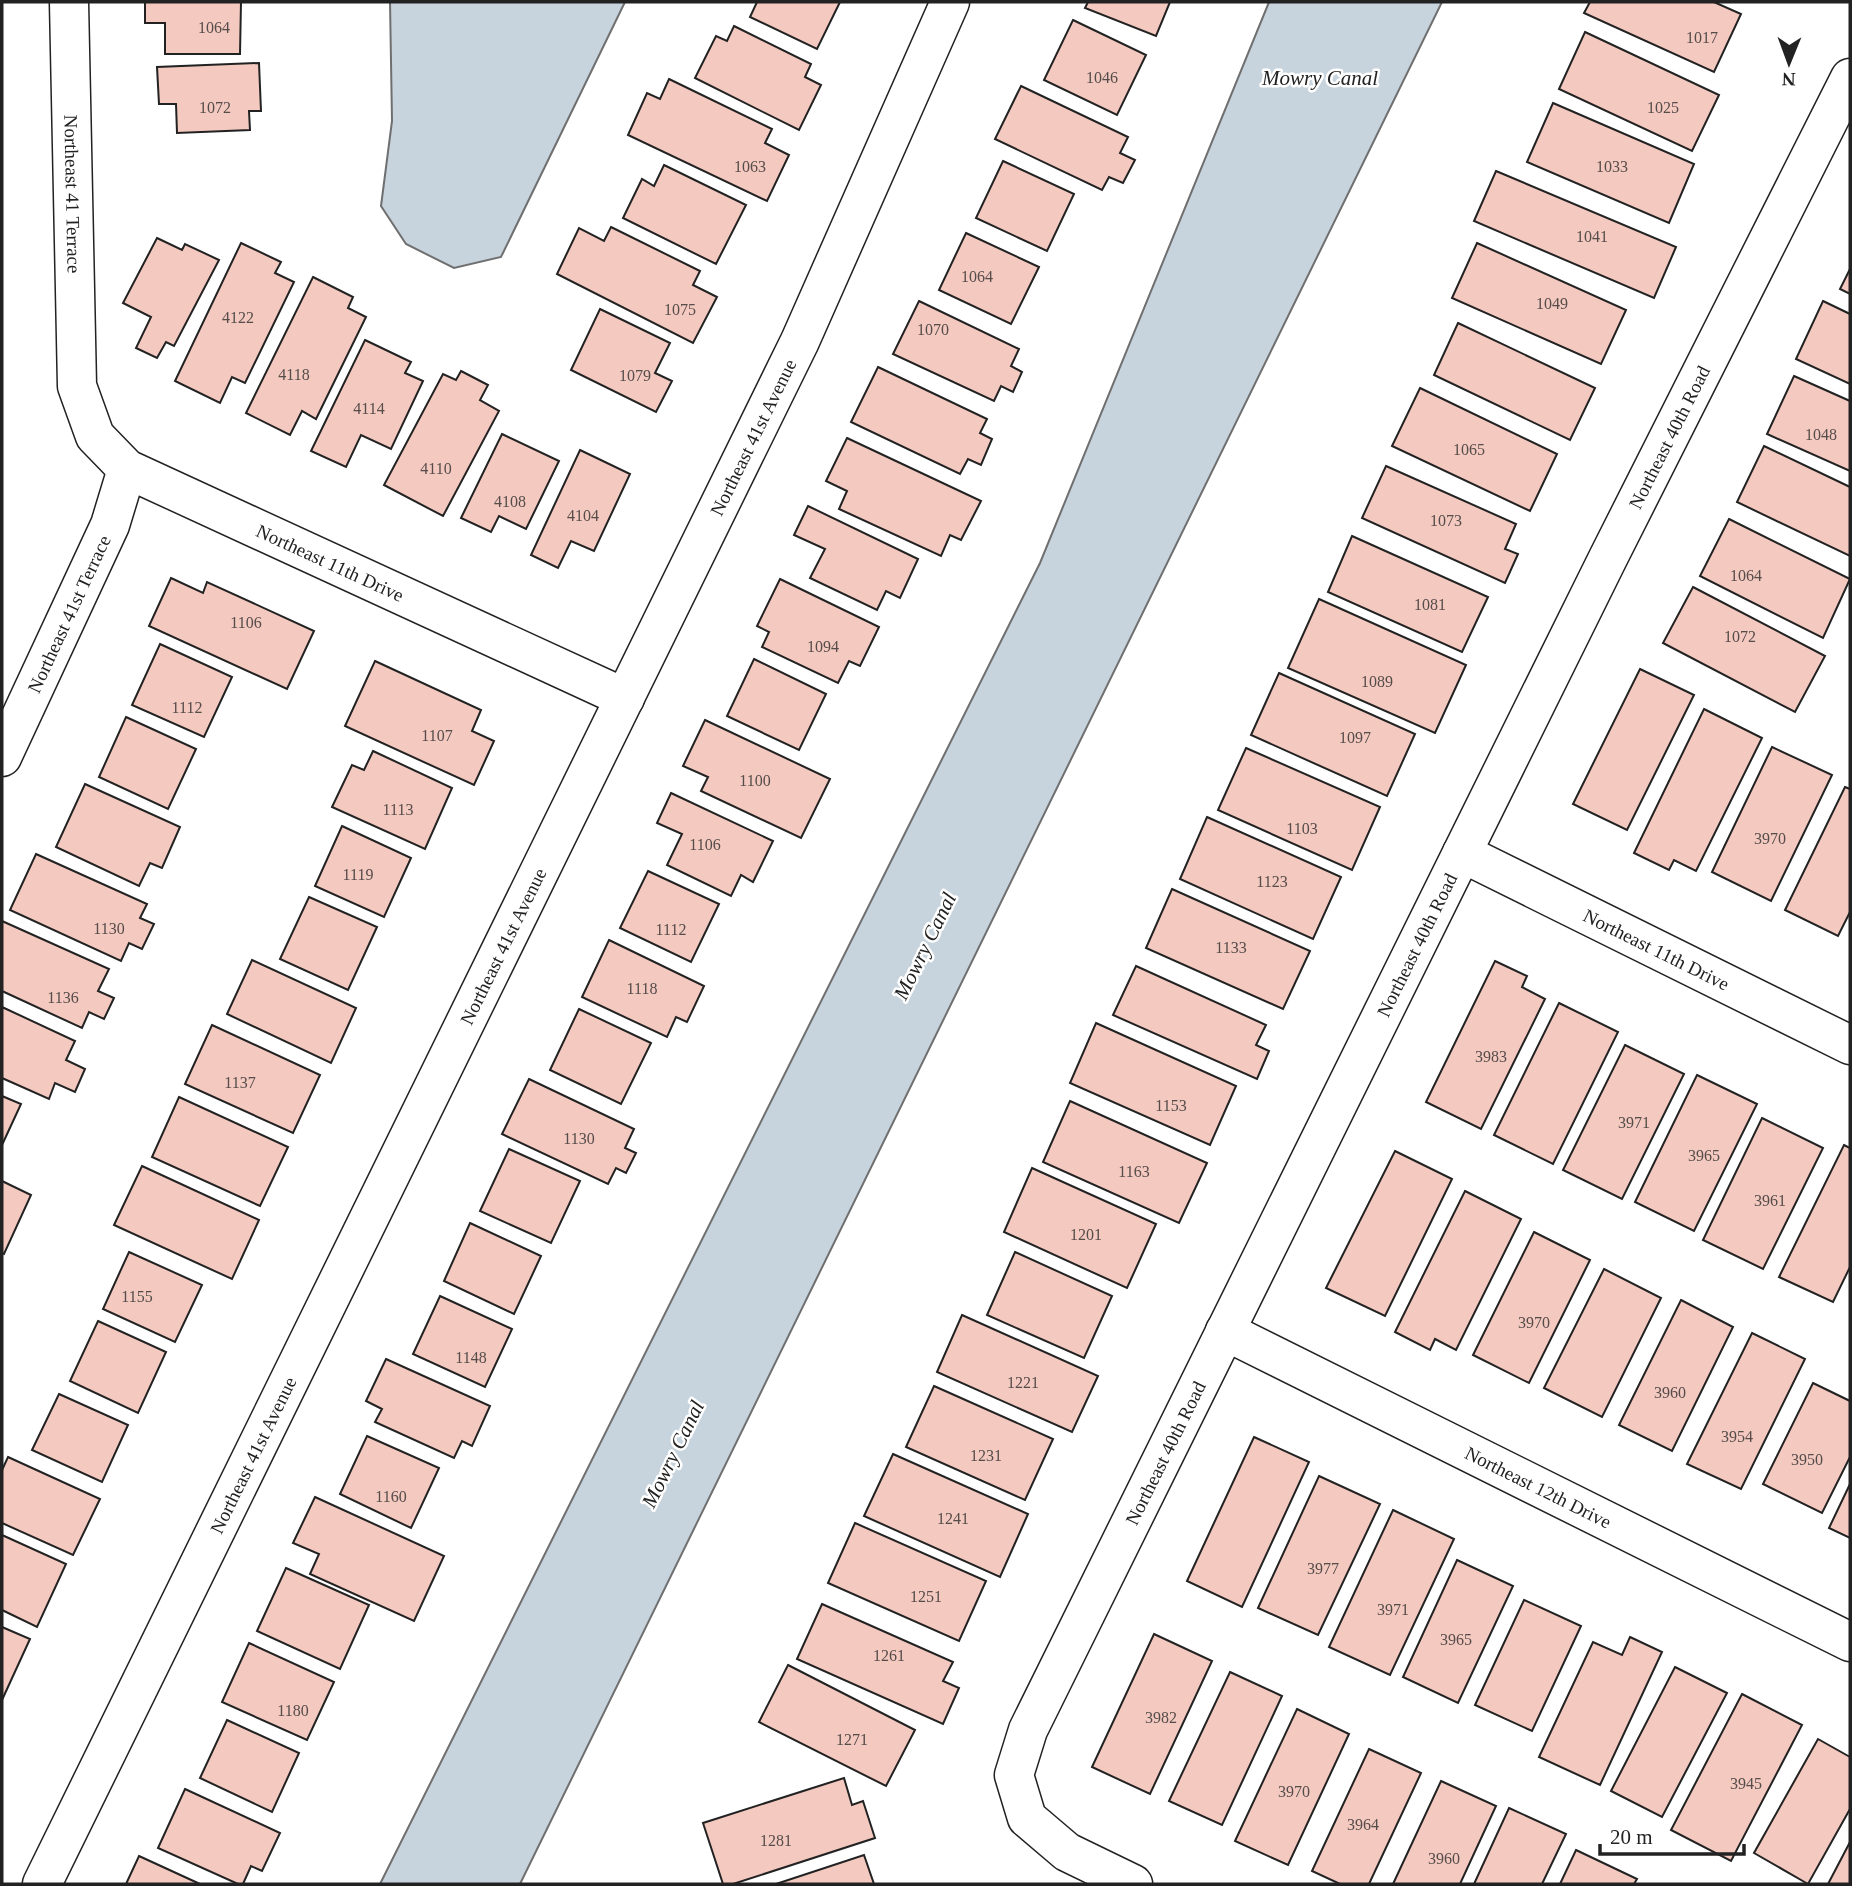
<svg xmlns="http://www.w3.org/2000/svg" width="1852" height="1886" font-family="Georgia,serif">
	<rect width="100%" height="100%" fill="#fff"/>
	<g fill="#c7d3dd" stroke="#6f6f6f" stroke-width="2">
		<polygon points="390,2 625,2 501,257 454,268 406,244 381,206 392,121"/>
		<polygon points="1269,2 1442,2 520,1884 380,1884 1040,563"/>
	</g>
	<g fill="#f3c9c0" stroke="#222" stroke-width="2">
		<polygon points="145,2 241,2 240,54 165,54 165,23 145,23"/>
		<polygon points="757,2 840,2 817,49 750,17"/>
		<polygon points="1088,2 1170,2 1156,36 1085,8"/>
		<polygon points="1590,2 1714,2 1741,14 1714,72 1584,13"/>
		<polygon points="1073,20 1146,55 1117,115 1044,80"/>
		<polygon points="734,26 811,64 805,77 821,85 799,130 695,78 716,36 727,41"/>
		<polygon points="1585,32 1719,95 1692,151 1559,89"/>
		<polygon points="259,63 261,111 249,111 250,130 177,133 176,104 159,104 157,67"/>
		<polygon points="669,79 772,129 765,143 789,155 767,201 628,135 647,93 660,99"/>
		<polygon points="1021,86 1128,137 1120,153 1135,160 1123,183 1109,177 1102,190 995,139"/>
		<polygon points="1553,103 1694,164 1669,223 1527,162"/>
		<polygon points="1003,161 1074,194 1047,251 976,218"/>
		<polygon points="664,165 746,205 716,264 623,218 642,179 654,186"/>
		<polygon points="1496,171 1676,247 1654,298 1474,221"/>
		<polygon points="611,227 700,271 693,285 717,297 693,343 557,274 579,228 604,241"/>
		<polygon points="966,233 1039,267 1011,324 939,290"/>
		<polygon points="157,238 182,250 185,244 219,260 174,346 166,342 157,358 136,348 151,317 123,303"/>
		<polygon points="241,243 281,262 275,273 294,282 245,383 232,377 220,403 175,381"/>
		<polygon points="1477,243 1626,310 1601,364 1452,298"/>
		<polygon points="1850,269 1850,294 1840,289"/>
		<polygon points="313,277 353,297 348,308 366,317 316,419 302,411 290,435 246,413"/>
		<polygon points="919,301 1019,349 1011,366 1022,372 1013,392 1001,386 994,401 893,354"/>
		<polygon points="1823,301 1850,314 1850,384 1796,359"/>
		<polygon points="600,309 670,343 655,373 672,381 656,412 571,370"/>
		<polygon points="1458,323 1595,388 1570,440 1434,375"/>
		<polygon points="365,340 411,362 405,373 423,381 391,449 361,435 346,467 311,451"/>
		<polygon points="878,367 987,419 980,433 992,439 981,465 968,459 960,474 851,422"/>
		<polygon points="461,371 488,385 480,400 499,411 443,516 384,485 443,374 456,380"/>
		<polygon points="1794,376 1850,401 1850,471 1767,434"/>
		<polygon points="1420,388 1557,454 1530,511 1392,446"/>
		<polygon points="502,434 559,461 526,529 499,516 491,532 461,518"/>
		<polygon points="847,438 981,501 961,540 950,535 941,556 839,509 847,491 826,481"/>
		<polygon points="1764,446 1850,487 1850,556 1737,502"/>
		<polygon points="580,450 630,474 594,551 571,541 558,568 531,555"/>
		<polygon points="1386,466 1516,524 1505,549 1518,554 1505,583 1362,518"/>
		<polygon points="808,506 918,559 900,598 886,591 877,610 810,578 825,549 794,535"/>
		<polygon points="1729,519 1850,579 1823,638 1700,576"/>
		<polygon points="1352,536 1488,597 1462,652 1328,592"/>
		<polygon points="171,578 203,593 207,582 314,631 287,689 149,626"/>
		<polygon points="780,579 879,627 860,666 849,661 838,683 762,647 769,632 757,626"/>
		<polygon points="1693,587 1825,656 1795,712 1663,643"/>
		<polygon points="1319,599 1466,665 1435,733 1288,668"/>
		<polygon points="160,644 232,677 204,737 132,705"/>
		<polygon points="754,659 826,694 799,750 727,716"/>
		<polygon points="375,661 481,710 472,731 494,741 474,785 345,726"/>
		<polygon points="1640,669 1694,695 1627,830 1573,804"/>
		<polygon points="1279,673 1415,734 1387,796 1251,735"/>
		<polygon points="1704,709 1762,738 1696,871 1674,860 1669,870 1634,853"/>
		<polygon points="126,717 196,749 168,809 99,777"/>
		<polygon points="705,720 830,779 801,838 701,791 708,777 683,766"/>
		<polygon points="1772,747 1832,775 1771,901 1712,872"/>
		<polygon points="1246,748 1380,807 1352,870 1218,810"/>
		<polygon points="373,751 452,788 425,849 332,807 352,765 364,770"/>
		<polygon points="85,784 180,827 162,868 150,863 139,886 56,847"/>
		<polygon points="1845,787 1850,789 1850,912 1838,936 1785,910"/>
		<polygon points="671,793 773,841 753,882 741,875 731,896 667,865 682,834 657,823"/>
		<polygon points="1207,817 1341,877 1313,939 1180,879"/>
		<polygon points="342,826 411,858 384,917 315,886"/>
		<polygon points="36,854 147,904 140,918 154,924 142,949 129,943 121,961 10,910"/>
		<polygon points="648,871 719,904 691,962 620,928"/>
		<polygon points="1172,889 1310,951 1283,1009 1146,948"/>
		<polygon points="309,897 377,927 348,990 280,959"/>
		<polygon points="2,921 109,969 98,991 114,998 104,1019 89,1012 82,1028 2,991"/>
		<polygon points="609,940 704,986 687,1022 676,1017 667,1037 582,997"/>
		<polygon points="252,960 356,1008 331,1063 227,1014"/>
		<polygon points="1495,961 1527,976 1522,987 1545,999 1481,1129 1426,1102"/>
		<polygon points="1136,966 1266,1025 1256,1045 1269,1051 1257,1079 1113,1015"/>
		<polygon points="1559,1003 1618,1032 1553,1164 1494,1135"/>
		<polygon points="2,1007 75,1041 66,1060 85,1069 75,1092 55,1083 49,1099 2,1078"/>
		<polygon points="579,1009 651,1043 621,1104 550,1070"/>
		<polygon points="1096,1023 1236,1086 1210,1145 1070,1083"/>
		<polygon points="212,1025 320,1075 293,1133 185,1084"/>
		<polygon points="1625,1045 1684,1074 1622,1199 1563,1170"/>
		<polygon points="1697,1075 1757,1104 1694,1231 1635,1202"/>
		<polygon points="529,1079 634,1129 625,1148 636,1153 626,1173 616,1168 608,1184 502,1134"/>
		<polygon points="2,1096 21,1104 2,1145"/>
		<polygon points="179,1097 288,1147 260,1206 152,1157"/>
		<polygon points="1070,1101 1207,1163 1179,1223 1043,1162"/>
		<polygon points="1762,1118 1823,1148 1763,1269 1703,1240"/>
		<polygon points="1844,1145 1850,1148 1850,1267 1833,1302 1779,1277"/>
		<polygon points="509,1149 580,1181 551,1243 480,1211"/>
		<polygon points="1395,1151 1452,1179 1385,1316 1326,1288"/>
		<polygon points="142,1166 259,1220 232,1279 114,1225"/>
		<polygon points="1032,1168 1156,1224 1127,1288 1004,1232"/>
		<polygon points="2,1181 31,1195 4,1254 2,1253"/>
		<polygon points="1465,1191 1521,1219 1456,1350 1435,1339 1430,1350 1395,1332"/>
		<polygon points="470,1223 541,1256 514,1314 444,1281"/>
		<polygon points="1534,1232 1590,1260 1529,1383 1473,1355"/>
		<polygon points="129,1252 202,1285 175,1342 103,1309"/>
		<polygon points="1015,1252 1112,1296 1084,1358 987,1315"/>
		<polygon points="1604,1269 1661,1298 1602,1417 1544,1388"/>
		<polygon points="440,1296 512,1329 485,1387 413,1354"/>
		<polygon points="1681,1300 1733,1327 1672,1451 1619,1425"/>
		<polygon points="962,1315 1098,1376 1072,1432 937,1372"/>
		<polygon points="98,1321 166,1352 138,1413 70,1381"/>
		<polygon points="1752,1333 1805,1359 1741,1489 1687,1464"/>
		<polygon points="386,1359 490,1406 472,1446 462,1441 454,1458 375,1422 382,1409 366,1401"/>
		<polygon points="1813,1383 1850,1401 1850,1457 1822,1513 1763,1484"/>
		<polygon points="934,1386 1053,1439 1025,1500 906,1447"/>
		<polygon points="59,1394 128,1425 102,1482 32,1450"/>
		<polygon points="367,1436 439,1468 411,1528 340,1494"/>
		<polygon points="1254,1437 1309,1462 1242,1607 1187,1581"/>
		<polygon points="893,1454 1028,1514 1000,1577 864,1516"/>
		<polygon points="8,1457 100,1499 73,1555 2,1523 2,1470"/>
		<polygon points="1319,1476 1380,1504 1318,1635 1258,1608"/>
		<polygon points="1850,1484 1850,1538 1829,1528"/>
		<polygon points="315,1497 444,1556 414,1621 310,1574 319,1554 293,1543"/>
		<polygon points="1393,1510 1454,1539 1390,1675 1329,1647"/>
		<polygon points="855,1523 986,1581 959,1641 828,1583"/>
		<polygon points="2,1535 66,1564 37,1627 2,1610"/>
		<polygon points="1457,1560 1513,1586 1458,1703 1403,1677"/>
		<polygon points="286,1568 369,1605 340,1669 257,1631"/>
		<polygon points="1524,1600 1581,1626 1532,1731 1475,1705"/>
		<polygon points="822,1604 953,1662 943,1681 959,1688 943,1724 797,1659"/>
		<polygon points="2,1627 30,1639 2,1700"/>
		<polygon points="1154,1634 1212,1661 1150,1794 1092,1767"/>
		<polygon points="1630,1637 1662,1652 1600,1785 1539,1757 1593,1642 1622,1655"/>
		<polygon points="249,1643 334,1682 307,1740 222,1702"/>
		<polygon points="788,1665 915,1730 886,1786 759,1722"/>
		<polygon points="1675,1667 1727,1693 1662,1817 1611,1791"/>
		<polygon points="1230,1672 1282,1696 1222,1825 1169,1801"/>
		<polygon points="1742,1694 1802,1725 1731,1861 1671,1830"/>
		<polygon points="1297,1709 1349,1734 1288,1865 1235,1841"/>
		<polygon points="227,1720 299,1753 272,1812 200,1778"/>
		<polygon points="1818,1739 1850,1757 1850,1809 1808,1884 1754,1853"/>
		<polygon points="1369,1749 1421,1773 1369,1884 1340,1884 1312,1871"/>
		<polygon points="844,1778 852,1805 863,1801 875,1838 733,1884 723,1884 703,1823"/>
		<polygon points="1441,1781 1496,1806 1460,1884 1393,1884"/>
		<polygon points="185,1789 280,1833 262,1871 251,1866 243,1884 238,1884 158,1848"/>
		<polygon points="1509,1808 1566,1834 1542,1884 1474,1884"/>
		<polygon points="1850,1842 1850,1884 1828,1884"/>
		<polygon points="1576,1850 1637,1879 1634,1884 1560,1884"/>
		<polygon points="864,1855 874,1884 776,1884"/>
		<polygon points="139,1856 200,1884 126,1884"/>
	</g>
	<g fill="none" stroke-linecap="round" stroke-linejoin="round">
		<g stroke="#222" stroke-width="41">
			<g id="minor">
				<path id="s1" d="M 69,2 L 77,386 L 95,436 L 127,469 L 625,698"/>
				<path id="s2" d="M 2,757 L 110,525 L 127,469"/>
				<path id="s3" d="M 1462,853 L 1850,1045"/>
				<path id="s4" d="M 1225,1331 L 1850,1642"/>
				<path id="s5" d="M 42,1884 L 800,341 L 950,2"/>
				<path id="s6" d="M 1133,1884 L 1067,1852 L 1027,1818 L 1014,1775 L 1028,1730 L 1608,558 L 1850,78"/>
			</g>
		</g>
		<use href="#minor" stroke="#fff" stroke-width="38"/>
	</g>
	<g text-anchor="middle" dominant-baseline="central" stroke-width="5" stroke-linejoin="round" paint-order="stroke">
		<g font-size="16" fill="#564c4a">
			<text x="214" y="27">1064</text>
			<text x="1702" y="37">1017</text>
			<text x="1102" y="77">1046</text>
			<text x="215" y="107">1072</text>
			<text x="1663" y="107">1025</text>
			<text x="750" y="166">1063</text>
			<text x="1612" y="166">1033</text>
			<text x="1592" y="236">1041</text>
			<text x="977" y="276">1064</text>
			<text x="1552" y="303">1049</text>
			<text x="680" y="309">1075</text>
			<text x="238" y="317">4122</text>
			<text x="933" y="329">1070</text>
			<text x="294" y="374">4118</text>
			<text x="635" y="375">1079</text>
			<text x="369" y="408">4114</text>
			<text x="1821" y="434">1048</text>
			<text x="1469" y="449">1065</text>
			<text x="436" y="468">4110</text>
			<text x="510" y="501">4108</text>
			<text x="583" y="515">4104</text>
			<text x="1446" y="520">1073</text>
			<text x="1746" y="575">1064</text>
			<text x="1430" y="604">1081</text>
			<text x="246" y="622">1106</text>
			<text x="1740" y="636">1072</text>
			<text x="823" y="646">1094</text>
			<text x="1377" y="681">1089</text>
			<text x="187" y="707">1112</text>
			<text x="437" y="735">1107</text>
			<text x="1355" y="737">1097</text>
			<text x="755" y="780">1100</text>
			<text x="398" y="809">1113</text>
			<text x="1302" y="828">1103</text>
			<text x="1770" y="838">3970</text>
			<text x="705" y="844">1106</text>
			<text x="358" y="874">1119</text>
			<text x="1272" y="881">1123</text>
			<text x="109" y="928">1130</text>
			<text x="671" y="929">1112</text>
			<text x="1231" y="947">1133</text>
			<text x="642" y="988">1118</text>
			<text x="63" y="997">1136</text>
			<text x="1491" y="1056">3983</text>
			<text x="240" y="1082">1137</text>
			<text x="1171" y="1105">1153</text>
			<text x="1634" y="1122">3971</text>
			<text x="579" y="1138">1130</text>
			<text x="1704" y="1155">3965</text>
			<text x="1134" y="1171">1163</text>
			<text x="1770" y="1200">3961</text>
			<text x="1086" y="1234">1201</text>
			<text x="137" y="1296">1155</text>
			<text x="1534" y="1322">3970</text>
			<text x="471" y="1357">1148</text>
			<text x="1023" y="1382">1221</text>
			<text x="1670" y="1392">3960</text>
			<text x="1737" y="1436">3954</text>
			<text x="986" y="1455">1231</text>
			<text x="1807" y="1459">3950</text>
			<text x="391" y="1496">1160</text>
			<text x="953" y="1518">1241</text>
			<text x="1323" y="1568">3977</text>
			<text x="926" y="1596">1251</text>
			<text x="1393" y="1609">3971</text>
			<text x="1456" y="1639">3965</text>
			<text x="889" y="1655">1261</text>
			<text x="293" y="1710">1180</text>
			<text x="1161" y="1717">3982</text>
			<text x="852" y="1739">1271</text>
			<text x="1746" y="1783">3945</text>
			<text x="1294" y="1791">3970</text>
			<text x="1363" y="1824">3964</text>
			<text x="776" y="1840">1281</text>
			<text x="1444" y="1858">3960</text>
		</g>
		<g font-size="19" fill="#222" stroke="#fff">
			<text stroke="none"><textPath href="#s1" startOffset="192">Northeast 41 Terrace</textPath></text>
			<text stroke="none"><textPath href="#s5" startOffset="1612">Northeast 41st Avenue</textPath></text>
			<text stroke="none"><textPath href="#s6" startOffset="1661">Northeast 40th Road</textPath></text>
			<text stroke="none"><textPath href="#s1" startOffset="707">Northeast 11th Drive</textPath></text>
			<text stroke="none"><textPath href="#s2" startOffset="158">Northeast 41st Terrace</textPath></text>
			<text stroke="none"><textPath href="#s6" startOffset="1094">Northeast 40th Road</textPath></text>
			<text stroke="none"><textPath href="#s5" startOffset="1045">Northeast 41st Avenue</textPath></text>
			<text stroke="none"><textPath href="#s3" startOffset="217">Northeast 11th Drive</textPath></text>
			<text stroke="none"><textPath href="#s6" startOffset="527">Northeast 40th Road</textPath></text>
			<text stroke="none"><textPath href="#s5" startOffset="478">Northeast 41st Avenue</textPath></text>
			<text stroke="none"><textPath href="#s4" startOffset="350">Northeast 12th Drive</textPath></text>
		</g>
		<g font-size="21" font-style="italic" fill="#222" stroke="#fff">
			<text x="1320" y="78">Mowry Canal</text>
			<text transform="translate(925 946) rotate(-64)">Mowry Canal</text>
			<text transform="translate(673 1454) rotate(-64)">Mowry Canal</text>
		</g>
	</g>
	<rect width="1852" height="1886" fill="none" stroke="#222222" stroke-width="7"/>
	<g transform="translate(1789 63) rotate(181)" stroke="#ffffff" stroke-width="5" paint-order="stroke">
	<path d="M0-5L12 26L0 18L-12 26Z" fill="#222222"/>
	<text y="-10" font-size="19" font-weight="bold" text-anchor="middle" fill="#222222">N</text>
	</g>
	<path d="M1600 1844v10h144v-10" fill="none" stroke="#222222" stroke-width="3.5"/>
	<text x="1610" y="1844" font-size="21" fill="#222222" stroke="#ffffff" stroke-width="5" paint-order="stroke">20 m</text>
</svg>
